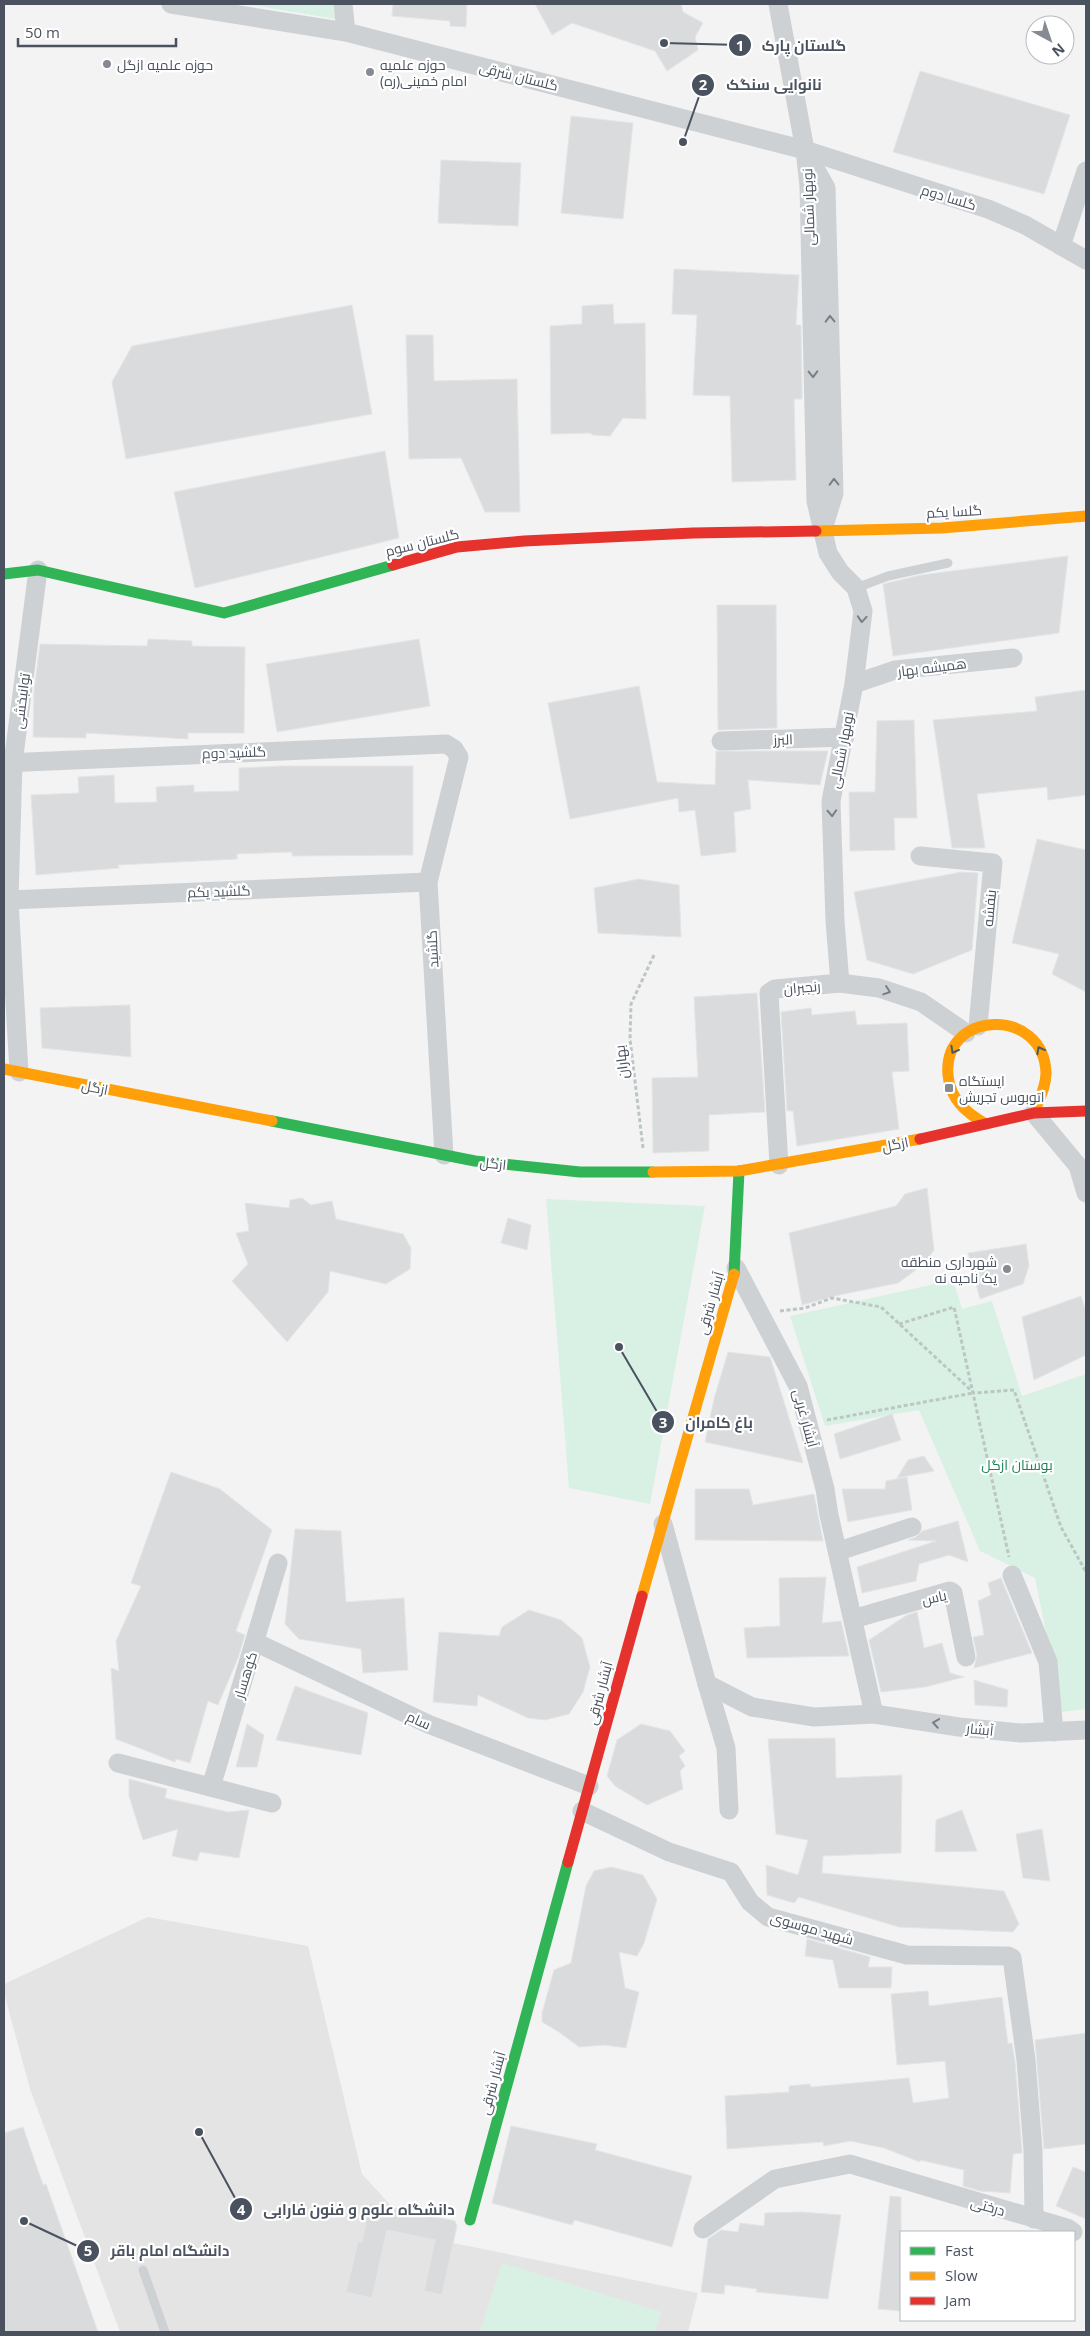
<svg xmlns="http://www.w3.org/2000/svg" width="1090" height="2336" font-family="'Open Sans',Cairo,sans-serif">
	<rect width="100%" height="100%" fill="#f3f3f3"/>
	<polygon fill="#e5e4e5" points="148,1917 308,1946 362,2174 419,2236 698,2293 688,2332 120,2332 30,2089 4,1993 4,1984"/>
	<g fill="#d9f1e5">
		<polygon points="246,4 333,4 335,19"/>
		<polygon points="546,1199 705,1206 650,1504 569,1488"/>
		<polygon points="953,1280 962,1309 992,1301 1022,1396 1086,1374 1086,1709 1062,1712 1035,1578 980,1551 919,1410 825,1426 790,1316"/>
		<polygon points="502,2263 661,2312 655,2332 480,2332"/>
	</g>
	<g fill="#dadbdd" stroke="#e4e5e6">
		<polygon points="393,4 467,4 466,27 450,26 450,21 392,16"/>
		<polygon points="535,4 681,4 683,12 703,23 695,37 698,50 667,71 655,51 572,23 552,35"/>
		<polygon points="920,71 1070,115 1044,194 893,152"/>
		<polygon points="571,116 633,123 623,219 561,213"/>
		<polygon points="441,160 521,163 518,226 438,223"/>
		<polygon points="674,269 799,275 796,325 801,325 802,389 802,399 794,399 796,480 732,482 730,396 693,395 697,315 672,314"/>
		<polygon points="613,304 614,324 645,323 646,419 623,418 610,436 592,435 591,433 551,434 550,326 582,324 582,306"/>
		<polygon points="352,305 372,414 126,459 112,382 132,346"/>
		<polygon points="406,335 433,335 434,381 517,379 520,512 485,512 461,458 409,459"/>
		<polygon points="385,451 399,538 195,588 174,492"/>
		<polygon points="1068,556 1059,633 893,656 883,584 921,575"/>
		<polygon points="717,605 776,605 777,728 718,730"/>
		<polygon points="148,639 192,641 192,646 245,647 244,733 188,733 188,739 86,733 86,738 33,737 34,691 40,644 147,646"/>
		<polygon points="419,639 430,706 277,732 266,664"/>
		<polygon points="639,686 657,782 715,785 716,751 828,751 820,785 748,780 751,809 734,812 736,852 701,856 695,810 679,812 678,798 570,819 548,703"/>
		<polygon points="1086,690 1086,795 1048,800 1047,787 977,794 985,848 952,848 933,720 1037,711 1035,697"/>
		<polygon points="914,720 917,818 894,818 895,850 850,851 849,792 875,792 877,721"/>
		<polygon points="282,766 413,766 413,855 292,856 292,852 237,854 237,859 118,865 119,868 36,875 31,795 79,793 78,777 114,775 115,803 157,802 156,787 194,785 194,792 239,791 239,768"/>
		<polygon points="1037,839 1086,850 1086,992 1052,974 1059,954 1012,943"/>
		<polygon points="962,872 978,873 972,950 913,974 867,960 854,892"/>
		<polygon points="639,879 679,885 681,937 598,933 594,888"/>
		<polygon points="757,993 765,1112 709,1115 709,1151 653,1153 652,1078 698,1077 694,997"/>
		<polygon points="130,1005 131,1057 42,1048 40,1008"/>
		<polygon points="811,1008 812,1015 855,1011 857,1025 907,1023 909,1071 892,1072 899,1129 797,1146 793,1111 787,1111 781,1012"/>
		<polygon points="927,1188 934,1250 924,1264 898,1283 839,1295 802,1305 789,1233 896,1206 905,1194"/>
		<polygon points="302,1198 311,1205 332,1201 336,1219 403,1234 411,1248 410,1269 386,1284 330,1271 328,1292 287,1342 232,1281 248,1264 236,1233 249,1231 245,1203 289,1208 290,1200"/>
		<polygon points="508,1218 531,1225 527,1250 501,1243"/>
		<polygon points="1026,1244 1029,1266 1023,1284 980,1299 968,1253"/>
		<polygon points="1081,1296 1086,1312 1086,1355 1034,1380 1022,1317"/>
		<polygon points="728,1352 770,1357 803,1463 705,1442 714,1399"/>
		<polygon points="892,1414 901,1440 840,1459 834,1434"/>
		<polygon points="924,1456 934,1471 897,1478 908,1460"/>
		<polygon points="171,1472 220,1489 272,1530 236,1631 245,1635 238,1658 218,1705 208,1701 190,1763 176,1759 175,1762 116,1739 111,1668 119,1671 116,1641 141,1586 131,1583"/>
		<polygon points="907,1477 912,1510 848,1522 842,1489 885,1489 886,1481"/>
		<polygon points="695,1489 749,1489 753,1505 814,1494 823,1541 695,1540"/>
		<polygon points="958,1521 968,1562 949,1555 919,1564 916,1581 862,1593 857,1567 936,1541 908,1540 916,1537 922,1531"/>
		<polygon points="295,1529 341,1531 346,1602 404,1598 408,1670 363,1673 361,1649 299,1639 285,1624"/>
		<polygon points="826,1577 822,1623 841,1621 849,1656 747,1658 744,1628 780,1626 779,1578"/>
		<polygon points="1001,1578 1032,1653 974,1668 977,1655 973,1637 984,1635 978,1601 991,1595 988,1583"/>
		<polygon points="529,1610 561,1620 582,1638 590,1667 583,1692 569,1714 545,1720 528,1718 478,1695 477,1706 433,1702 439,1632 499,1636 502,1627"/>
		<polygon points="917,1612 924,1648 942,1643 950,1673 964,1677 925,1687 881,1692 869,1640 907,1615"/>
		<polygon points="974,1680 1008,1690 1007,1707 975,1705"/>
		<polygon points="295,1686 368,1713 361,1755 276,1740"/>
		<polygon points="247,1724 264,1735 257,1767 236,1767"/>
		<polygon points="641,1724 670,1731 685,1751 679,1756 685,1766 680,1771 683,1789 647,1805 615,1786 607,1776 617,1740"/>
		<polygon points="835,1738 836,1778 902,1775 901,1853 823,1856 822,1873 1004,1891 1019,1924 1013,1932 899,1927 799,1897 794,1903 767,1895 766,1865 798,1875 808,1840 776,1834 768,1739"/>
		<polygon points="129,1779 167,1789 165,1798 228,1812 249,1810 239,1858 200,1852 197,1861 172,1856 178,1829 143,1840 129,1796"/>
		<polygon points="962,1810 977,1851 935,1852 936,1820"/>
		<polygon points="1042,1829 1050,1881 1023,1878 1016,1834"/>
		<polygon points="611,1867 643,1875 657,1899 644,1943 637,1956 619,1952 625,1988 639,1992 626,2048 605,2045 579,2047 559,2032 542,2022 542,2013 554,1970 571,1963 586,1886 594,1871"/>
		<polygon points="807,1939 870,1957 868,1967 892,1967 891,1988 839,1988 833,1960 805,1956"/>
		<polygon points="928,1991 929,2006 1002,1997 1008,2044 1012,2043 1015,2061 1022,2151 1022,2153 1013,2154 1010,2193 980,2191 963,2186 964,2170 920,2160 920,2162 884,2148 850,2141 824,2146 823,2142 727,2149 725,2096 789,2092 789,2086 810,2084 811,2087 909,2078 913,2103 949,2098 945,2061 897,2065 891,1994"/>
		<polygon points="1086,2033 1086,2144 1044,2149 1035,2040"/>
		<polygon points="511,2126 597,2144 595,2150 692,2176 672,2247 574,2220 572,2225 492,2203"/>
		<polygon points="23,2127 43,2185 46,2184 98,2332 4,2332 4,2133"/>
		<polygon points="1073,2167 1086,2172 1086,2219 1056,2206"/>
		<polygon points="890,2196 901,2197 901,2311 878,2309"/>
		<polygon points="370,2203 455,2221 457,2226 442,2295 424,2291 435,2240 387,2230 372,2298 346,2292 358,2241 362,2242"/>
		<polygon points="801,2212 841,2215 828,2299 756,2292 757,2289 725,2285 724,2294 701,2292 708,2239 721,2230 738,2232 740,2223 764,2226 765,2213"/>
	</g>
	<g fill="none" stroke-linecap="round" stroke-linejoin="round">
		<g stroke="#bcc7c5" stroke-width="3" stroke-dasharray="4 2.5" stroke-linecap="butt">
			<polyline points="643,1148 630,1039 631,1004 654,955"/>
			<polyline points="780,1311 805,1308 832,1298 881,1307 974,1393 1014,1390 1061,1527 1086,1572"/>
			<polyline points="899,1324 954,1307 1009,1557"/>
			<polyline points="827,1420 973,1393"/>
		</g>
		<g stroke="#ced1d4" stroke-width="9">
			<polyline points="856,588 888,576 948,563"/>
			<polyline points="143,2270 165,2332"/>
		</g>
		<g stroke="#ced1d4" stroke-width="19">
			<polyline points="171,4 346,32 805,150 988,209 1025,225 1086,260"/>
			<polyline points="343,4 346,32"/>
			<polyline points="778,4 805,150 809,186 816,501 828,553 840,572 856,588 863,611 854,684 831,801 835,921 840,983"/>
			<polyline points="808,156 826,188 834,493 823,529"/>
			<polyline points="1061,246 1086,171"/>
			<polyline points="854,684 895,670 1013,658"/>
			<polyline points="721,741 845,737"/>
			<polyline points="4,763 446,744 454,749 459,757 428,882 444,1155"/>
			<polyline points="920,856 993,863 978,1026"/>
			<polyline points="9,900 428,882"/>
			<polyline points="19,1072 9,900 13,763 38,570"/>
			<polyline points="1034,1113 1078,1166 1086,1193"/>
			<polyline points="779,1165 769,993 775,989 840,983 879,988 921,1002 966,1033"/>
			<polyline points="736,1268 798,1386 825,1489 829,1515 874,1714"/>
			<polyline points="663,1524 707,1684 752,1707 814,1717 874,1714 959,1727 1021,1733 1086,1730"/>
			<polyline points="839,1551 912,1527"/>
			<polyline points="1012,1575 1048,1662 1054,1732"/>
			<polyline points="853,1619 950,1591 953,1593 966,1657"/>
			<polyline points="255,1642 428,1724 589,1786"/>
			<polyline points="707,1684 726,1748 729,1810"/>
			<polyline points="118,1763 272,1803"/>
			<polyline points="211,1787 278,1563"/>
			<polyline points="582,1811 669,1852 731,1872 750,1902 768,1917 907,1955 1008,1956 1012,1958 1026,2060 1033,2150 1034,2219"/>
			<polyline points="703,2229 775,2179 850,2164 1067,2228 1073,2232"/>
		</g>
		<g stroke="#30b455" stroke-width="11">
			<polyline points="4,574 38,570 224,613 393,565"/>
			<polyline points="272,1121 475,1161 580,1172 653,1172"/>
			<polyline points="734,1274 739,1171"/>
			<polyline points="470,2220 568,1862"/>
		</g>
		<g stroke="#ff9f0a" stroke-width="11">
			<polyline points="816,531 942,528 1086,516"/>
			<polyline points="4,1069 272,1121"/>
			<path d="M 986,1124 C 966,1113 950,1099 948,1075 C 942,1010 1044,1006 1046,1073 C 1046,1087 1039,1100 1034,1113"/>
			<polyline points="653,1172 739,1171 920,1139"/>
			<polyline points="642,1596 734,1274"/>
		</g>
		<g stroke="#e5322d" stroke-width="11">
			<polyline points="393,565 457,547 524,541 693,533 816,531"/>
			<polyline points="920,1139 1034,1113 1086,1111"/>
			<polyline points="568,1862 642,1596"/>
		</g>
	</g>
	<defs><path id="oneway-chevron" d="M-2-3.5L2.5 0L-2 3.5" fill="none" stroke-width="1.6" stroke-linecap="round" stroke-linejoin="round" transform="scale(1.25)"/></defs>
	<g stroke="#787e88">
		<use href="#oneway-chevron" transform="translate(830 319) rotate(-91)"/>
		<use href="#oneway-chevron" transform="translate(813 374) rotate(89)"/>
		<use href="#oneway-chevron" transform="translate(834 482) rotate(-91)"/>
		<use href="#oneway-chevron" transform="translate(862 619) rotate(94)"/>
		<use href="#oneway-chevron" transform="translate(832 813) rotate(87)"/>
		<use href="#oneway-chevron" transform="translate(887 991) rotate(19)"/>
		<use href="#oneway-chevron" transform="translate(936 1723) rotate(-171)"/>
	</g>
	<g stroke="#475c5e">
		<use href="#oneway-chevron" transform="translate(954 1050) rotate(119)"/>
		<use href="#oneway-chevron" transform="translate(1040 1050) rotate(-118)"/>
	</g>
	<g fill="#858a93" stroke="#fff" stroke-width="2">
		<circle cx="107" cy="64" r="5"/>
		<circle cx="370" cy="72" r="5"/>
		<rect x="944" y="1083" width="10" height="10" rx="2.5"/>
		<circle cx="1007" cy="1269" r="5"/>
	</g>
	<g text-anchor="middle" dominant-baseline="central" stroke-width="4.5" stroke-linejoin="round" paint-order="stroke">
		<g font-size="14" fill="#4a525f" stroke="#fff" text-anchor="start">
			<text x="117" y="64">حوزه علمیه ازگل</text>
			<text x="380" y="64">حوزه علمیه<tspan x="380" dy="16">امام خمینی(ره)</tspan></text>
			<text x="959" y="1080">ایستگاه<tspan x="959" dy="16">اتوبوس تجریش</tspan></text>
			<text x="997" y="1261" text-anchor="end">شهرداری منطقه<tspan x="997" dy="16">یک ناحیه نه</tspan></text>
		</g>
		<g font-size="14" fill="#4a525f" stroke="#fff">
			<text transform="translate(519 76) rotate(14)">گلستان شرقی</text>
			<text transform="translate(949 197) rotate(17)">گلسا دوم</text>
			<text transform="translate(808 207) rotate(-92)">نوبهار شمالی</text>
			<text transform="translate(954 511) rotate(-3)">گلسا يكم</text>
			<text transform="translate(422 542) rotate(-14)">گلستان سوم</text>
			<text transform="translate(932 667) rotate(-7)">همیشه بهار</text>
			<text transform="translate(21 701) rotate(-83)">توانبخشی</text>
			<text transform="translate(783 739) rotate(-2)">البرز</text>
			<text transform="translate(841 750) rotate(-79)">نوبهار شمالی</text>
			<text transform="translate(234 752) rotate(-2)">گلشيد دوم</text>
			<text transform="translate(219 891) rotate(-2)">گلشيد يكم</text>
			<text transform="translate(989 908) rotate(-85)">بنفشه</text>
			<text transform="translate(432 949) rotate(-93)">گلشید</text>
			<text transform="translate(802 987) rotate(-5)">رنجبران</text>
			<text transform="translate(621 1062) rotate(-97)">بهاران</text>
			<text transform="translate(95 1087) rotate(11)">ازگل</text>
			<text transform="translate(895 1144) rotate(-11)">ازگل</text>
			<text transform="translate(493 1163) rotate(6)">ازگل</text>
			<text transform="translate(710 1303) rotate(-74)">آبشار شرقی</text>
			<text transform="translate(806 1418) rotate(75)">آبشار غربی</text>
			<text transform="translate(934 1597) rotate(-12)">یاس</text>
			<text transform="translate(245 1675) rotate(-73)">کوهسار</text>
			<text transform="translate(599 1693) rotate(-75)">آبشار شرقی</text>
			<text transform="translate(419 1720) rotate(24)">سام</text>
			<text transform="translate(980 1729) rotate(6)">آبشار</text>
			<text transform="translate(812 1928) rotate(16)">شهید موسوی</text>
			<text transform="translate(492 2083) rotate(-75)">آبشار شرقی</text>
			<text transform="translate(988 2206) rotate(16)">درختی</text>
		</g>
		<g font-size="14" fill="#19825a" stroke="#fff">
			<text x="1017" y="1464">بوستان ازگل</text>
		</g>
	</g>
	<path fill="none" stroke="#4a525f" stroke-width="2" d="M664 43L740 45M683 142L703 85M619 1347L663 1422M199 2132L241 2209M24 2221L88 2251"/>
	<g fill="#4a525f" stroke="#fff" stroke-width="2">
		<circle cx="664" cy="43" r="5"/>
		<circle cx="683" cy="142" r="5"/>
		<circle cx="619" cy="1347" r="5"/>
		<circle cx="199" cy="2132" r="5"/>
		<circle cx="24" cy="2221" r="5"/>
		<circle cx="740" cy="45" r="12"/>
		<circle cx="703" cy="85" r="12"/>
		<circle cx="663" cy="1422" r="12"/>
		<circle cx="241" cy="2209" r="12"/>
		<circle cx="88" cy="2251" r="12"/>
	</g>
	<g font-size="15" text-anchor="middle" font-weight="bold" fill="#fff">
		<text x="740" y="51">1</text>
		<text x="703" y="90">2</text>
		<text x="663" y="1428">3</text>
		<text x="241" y="2215">4</text>
		<text x="88" y="2256">5</text>
	</g>
	<g font-size="15" text-anchor="middle" font-weight="bold" fill="#4a525f" stroke="#fff" stroke-width="4.5" stroke-linejoin="round" paint-order="stroke">
		<text x="804" y="51">گلستان پارک</text>
		<text x="774" y="90">نانوایی سنگک</text>
		<text x="719" y="1428">باغ کامران</text>
		<text x="359" y="2215">دانشگاه علوم و فنون فارابی</text>
		<text x="170" y="2256">دانشگاه امام باقر</text>
	</g>
	<rect width="1090" height="2336" fill="none" stroke="#4a525f" stroke-width="10"/>
	<rect x="900" y="2231" width="175" height="90" fill="#ffffff" stroke="#b7babf"/>
	<rect x="910" y="2247" width="25" height="8" fill="#30b455" stroke="#b7babf"/>
	<text x="945" y="2256" font-size="15" fill="#4a525f">Fast</text>
	<rect x="910" y="2272" width="25" height="8" fill="#ff9f0a" stroke="#b7babf"/>
	<text x="945" y="2281" font-size="15" fill="#4a525f">Slow</text>
	<rect x="910" y="2297" width="25" height="8" fill="#e5322d" stroke="#b7babf"/>
	<text x="945" y="2306" font-size="15" fill="#4a525f">Jam</text>
	<g transform="translate(1050 40) rotate(140)"><circle r="24" fill="#ffffff" stroke="#b7babf"/>
	<path d="M0-4L9 19L0 12L-9 19Z" fill="#858a93"/>
	<text y="-8" font-size="14" font-weight="bold" text-anchor="middle" fill="#4a525f">N</text>
	</g>
	<path d="M18 38v8h158v-8" fill="none" stroke="#4a525f" stroke-width="2.5"/>
	<text x="25" y="38" font-size="15" fill="#4a525f" stroke="#ffffff" stroke-width="4" paint-order="stroke">50 m</text>
</svg>
